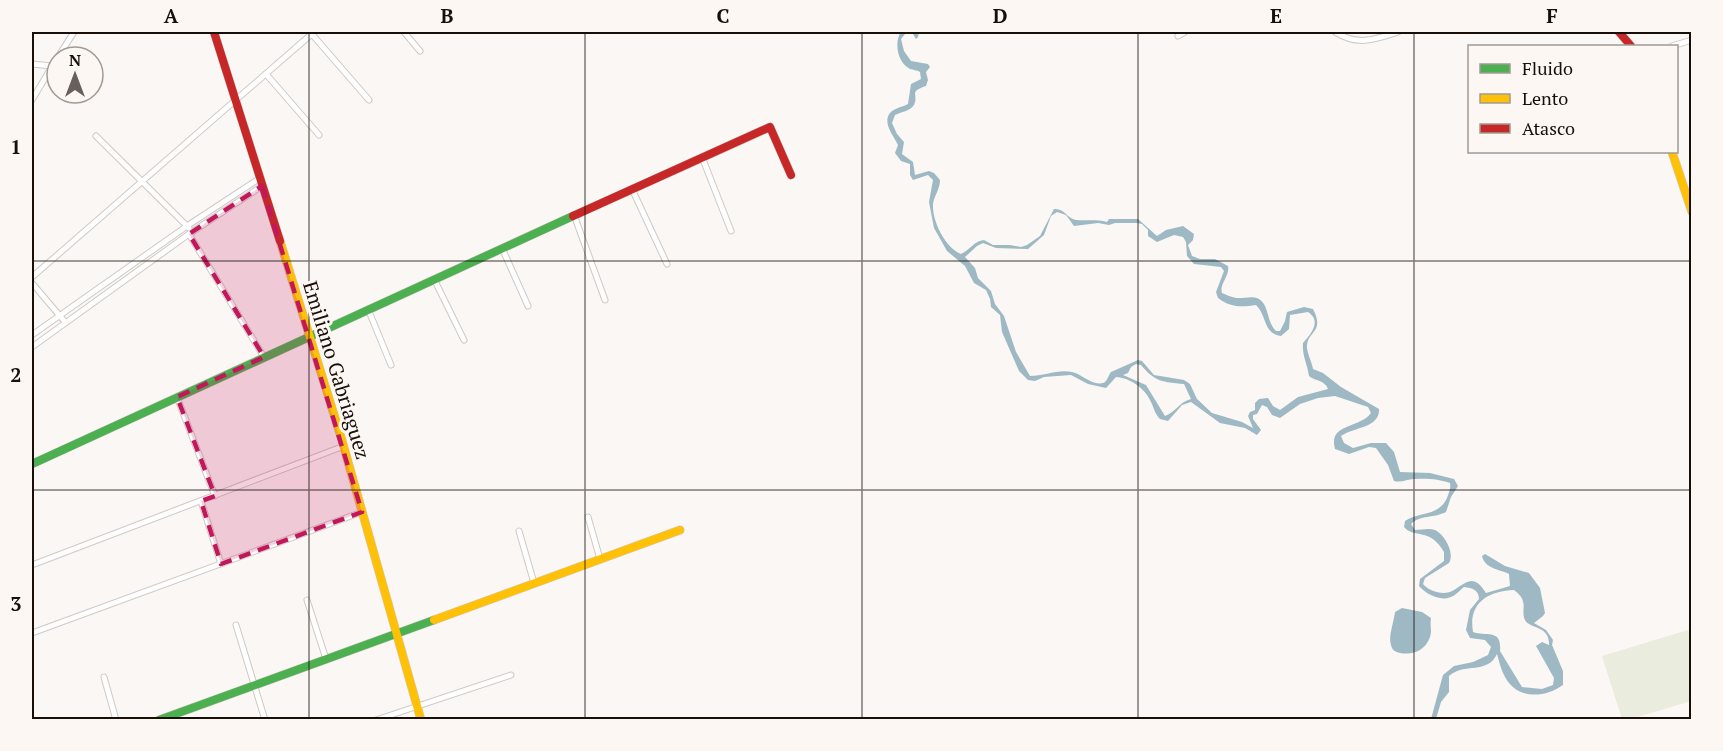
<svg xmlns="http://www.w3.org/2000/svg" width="1723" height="751" font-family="'PT Serif',serif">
	<rect width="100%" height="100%" fill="#faf7f5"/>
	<polygon fill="#eaecde" points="1688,630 1692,640 1691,701 1631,719 1622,719 1602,656"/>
	<g fill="#9eb9c3" fill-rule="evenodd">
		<path d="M 901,32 L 919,32 L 918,37 L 916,39 L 913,34 L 905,34 L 901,39 L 904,51 L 911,61 L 928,64 L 930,67 L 926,72 L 928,80 L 926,86 C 908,92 919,94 914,105 C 910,111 901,112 895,115 L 892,123 L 897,134 L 904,142 L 902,154 L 913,162 L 915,175 L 929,171 L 934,173 L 940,180 C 940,189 934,196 933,204 C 932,221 945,247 961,254 C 970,250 974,241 984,240 L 993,245 L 1010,245 L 1021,247 L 1027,245 L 1040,236 L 1054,209 C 1065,208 1066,218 1076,220 C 1086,221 1097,219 1107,222 L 1109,219 L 1138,219 L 1157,236 L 1166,230 L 1183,226 L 1194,234 L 1193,240 L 1188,245 L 1192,256 L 1200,259 L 1215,259 L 1228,266 C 1230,276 1219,284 1222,293 C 1227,295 1231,297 1236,298 C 1246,299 1257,293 1264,304 C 1269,313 1268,323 1276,331 L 1280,331 L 1285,321 L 1287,312 L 1304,307 L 1313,309 C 1325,332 1308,331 1307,345 C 1306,351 1312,362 1313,369 L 1323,373 L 1341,387 L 1379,409 C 1380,428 1354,427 1341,436 L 1344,443 L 1353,448 L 1371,443 L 1386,443 L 1394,452 L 1400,472 L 1430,473 L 1454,479 L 1458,486 L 1451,497 L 1446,512 C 1435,518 1419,515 1411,524 L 1415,530 C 1421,530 1429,528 1435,530 C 1445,535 1455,553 1449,563 L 1425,578 L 1423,584 C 1430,592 1445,596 1454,590 C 1468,581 1474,574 1486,593 L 1510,586 L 1509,574 C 1499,569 1485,569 1482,556 L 1485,554 L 1505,566 L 1529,573 L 1540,588 L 1545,613 L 1543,616 L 1534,623 L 1546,630 L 1553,640 L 1552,645 L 1563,671 L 1563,685 C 1545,698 1517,700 1505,677 C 1501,670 1499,661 1497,654 C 1487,675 1465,662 1449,676 L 1449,692 L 1441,702 L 1436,719 L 1431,719 L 1443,675 L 1454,666 L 1473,662 L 1488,655 L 1491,647 L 1485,640 L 1470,638 L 1466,630 L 1470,610 L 1479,599 C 1479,590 1472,588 1464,587 C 1461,589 1459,592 1456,594 C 1444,604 1427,595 1419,586 L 1420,579 L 1444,561 L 1444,552 C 1430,527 1414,539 1404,527 L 1405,521 C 1420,511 1438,517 1447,498 C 1449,492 1451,489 1450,483 C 1440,479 1426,478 1414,479 C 1407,479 1402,483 1394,481 L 1388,465 L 1376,448 L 1369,447 L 1349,454 L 1335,449 C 1328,423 1359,429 1371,413 L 1368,407 L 1335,396 L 1318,398 L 1300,404 L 1280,418 L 1272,415 L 1267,407 L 1262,405 L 1257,414 L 1253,415 L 1253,419 L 1261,430 L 1257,435 L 1245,428 L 1220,423 L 1191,402 L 1182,405 L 1168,421 L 1160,419 C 1155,414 1154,408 1151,402 C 1145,388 1130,378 1116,377 L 1106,388 L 1088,384 L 1071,375 L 1044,377 L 1035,381 L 1028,380 L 1019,371 L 1002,332 L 1000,315 L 991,307 L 990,299 L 986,290 L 974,283 L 965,266 L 947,251 L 934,228 L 929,202 L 933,180 L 928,175 L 913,180 L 910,175 L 910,164 L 901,161 L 895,153 L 898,145 C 894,136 882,123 890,113 C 894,108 903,107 908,104 L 911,84 L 921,79 L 920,72 C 917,70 913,70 910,69 C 897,62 894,42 901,32 ZM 1057,212 L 1066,215 L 1074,226 L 1098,223 L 1109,225 L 1115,223 L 1137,223 L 1142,224 L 1148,230 L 1148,236 L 1157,242 L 1174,235 L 1183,237 L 1186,242 L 1187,256 L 1194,264 L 1221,267 L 1224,271 L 1216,292 L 1218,298 C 1231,308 1242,307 1256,305 C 1267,315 1263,334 1281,336 L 1289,329 L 1290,315 L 1308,312 C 1322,321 1311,334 1303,343 C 1302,356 1307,363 1309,376 C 1315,381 1325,380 1328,389 L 1298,397 L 1280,410 L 1273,406 L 1268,398 L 1259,399 L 1255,403 L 1255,410 L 1250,412 L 1248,416 L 1253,428 L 1242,422 L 1212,413 L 1197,399 L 1190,384 L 1184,380 L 1154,375 L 1142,361 L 1138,360 L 1111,372 C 1108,376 1107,382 1103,383 C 1092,386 1082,374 1072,372 C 1058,369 1044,376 1030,376 L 1016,352 L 1004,316 L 995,304 L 991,291 L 978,278 L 975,268 L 965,257 L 977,246 L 983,243 L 996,248 L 1028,249 L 1044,235 L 1051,216 ZM 1136,364 L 1141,365 C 1155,382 1163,382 1184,384 L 1191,399 C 1179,402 1176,412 1165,416 L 1146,385 L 1123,375 L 1128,373 L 1131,367 ZM 1514,590 C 1530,602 1520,609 1525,620 C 1529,629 1550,625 1549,645 L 1542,642 L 1536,646 L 1554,678 L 1553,685 L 1542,689 L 1522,687 L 1500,651 C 1502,628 1486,637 1473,632 C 1468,603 1488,591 1514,590 Z"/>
		<path d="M 1402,608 L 1422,612 L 1431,618 C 1430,623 1431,627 1431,632 C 1429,648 1415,656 1400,653 C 1395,652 1392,650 1391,645 C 1388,636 1394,622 1395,612 Z"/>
	</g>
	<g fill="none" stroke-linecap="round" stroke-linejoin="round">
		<g stroke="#d0c9c5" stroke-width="7">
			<g id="street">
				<polyline points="310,32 369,100"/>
				<polyline points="404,32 420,51"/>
				<path d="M 1335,32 C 1357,46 1374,40 1398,32"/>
				<polyline points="1178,36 1185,32"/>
				<polyline points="1672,46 1692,40"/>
				<polyline points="58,57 74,32"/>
				<polyline points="32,64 52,66"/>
				<polyline points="266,74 319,135"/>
				<polyline points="32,100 57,58"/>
				<polyline points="96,136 189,228"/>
				<polyline points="702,157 731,231"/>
				<polyline points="632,189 667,264"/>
				<polyline points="574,215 605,300"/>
				<polyline points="189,234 264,357"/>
				<polyline points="502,248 528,306"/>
				<polyline points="32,277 314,32"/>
				<polyline points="434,279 464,340"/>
				<polyline points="32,283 65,322"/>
				<polyline points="368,309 391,365"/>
				<polyline points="32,335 187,226 260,178"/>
				<polyline points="32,347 189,234 262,186"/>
				<polyline points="177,397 215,496"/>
				<polyline points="201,501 221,564"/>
				<polyline points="588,517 600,559"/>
				<polyline points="519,531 534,583"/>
				<polyline points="32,565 344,446"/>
				<polyline points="307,600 326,659"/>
				<polyline points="236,625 265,720"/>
				<polyline points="32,633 362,512"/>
				<polyline points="104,677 116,720"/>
				<polyline points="376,720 511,675"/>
			</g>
		</g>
		<g stroke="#d0c9c5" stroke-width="9">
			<g id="fast">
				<polyline points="32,464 573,216"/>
				<polyline points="159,720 434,620"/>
			</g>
		</g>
		<g stroke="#d0c9c5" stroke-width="9">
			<g id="slow">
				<polyline points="1672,152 1692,212"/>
				<polyline points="280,241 341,437 421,720"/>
				<polyline points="434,620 680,530"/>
			</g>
		</g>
		<g stroke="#d0c9c5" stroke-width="9">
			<g id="jam">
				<polyline points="214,32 280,241"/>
				<polyline points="1619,32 1631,46"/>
				<polyline points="573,216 770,127 791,175"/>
			</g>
		</g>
		<use href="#street" stroke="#fefefe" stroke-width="5"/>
		<use href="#fast" stroke="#4caf50" stroke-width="8"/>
		<use href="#slow" stroke="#ffc107" stroke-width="8"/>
		<use href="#jam" stroke="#c62828" stroke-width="8"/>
	</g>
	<path fill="#c2185b" fill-opacity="0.2" stroke="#c2185b" stroke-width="4.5" stroke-dasharray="12 8" stroke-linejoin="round" d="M 262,186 L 362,512 L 221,564 L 201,501 L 215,496 L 177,397 L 264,357 L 189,234 Z"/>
	<path fill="none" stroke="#180f09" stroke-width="1.5" stroke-opacity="0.55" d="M 309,32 L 309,720M 585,32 L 585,720M 862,32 L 862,720M 1138,32 L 1138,720M 1414,32 L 1414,720M 32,261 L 1692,261M 32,490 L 1692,490"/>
	<g text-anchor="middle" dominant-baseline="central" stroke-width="6" stroke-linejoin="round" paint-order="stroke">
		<g font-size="20" fill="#180f09" stroke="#fcf7f3">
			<text transform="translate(337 370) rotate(73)">Emiliano Gabriaguez</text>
		</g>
	</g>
	<rect width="1723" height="751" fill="none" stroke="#fcf7f3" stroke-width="66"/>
	<rect x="1468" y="45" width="210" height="108" fill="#fcf7f3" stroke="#a19a95" stroke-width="1.5"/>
	<rect x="1480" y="64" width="30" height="9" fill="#4caf50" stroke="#a19a95" stroke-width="1.5"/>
	<text x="1522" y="75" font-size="18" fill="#180f09">Fluido</text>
	<rect x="1480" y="94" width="30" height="9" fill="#ffc107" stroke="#a19a95" stroke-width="1.5"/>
	<text x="1522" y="105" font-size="18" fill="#180f09">Lento</text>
	<rect x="1480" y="124" width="30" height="9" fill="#c62828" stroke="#a19a95" stroke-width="1.5"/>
	<text x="1522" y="135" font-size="18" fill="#180f09">Atasco</text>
	<g transform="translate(75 75)"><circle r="28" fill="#fcf7f3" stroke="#a19a95" stroke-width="1.5"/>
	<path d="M0-4.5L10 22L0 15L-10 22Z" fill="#67605c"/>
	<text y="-9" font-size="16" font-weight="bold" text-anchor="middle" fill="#180f09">N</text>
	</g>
	<rect x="33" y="33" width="1657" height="685" fill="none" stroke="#180f09" stroke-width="2"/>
	<g font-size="20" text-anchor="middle" font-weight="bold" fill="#180f09">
		<text x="171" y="23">A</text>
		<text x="447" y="23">B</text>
		<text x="723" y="23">C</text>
		<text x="1000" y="23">D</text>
		<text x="1276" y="23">E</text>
		<text x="1552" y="23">F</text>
		<text x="16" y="154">1</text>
		<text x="16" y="382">2</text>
		<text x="16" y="611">3</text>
	</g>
</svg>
